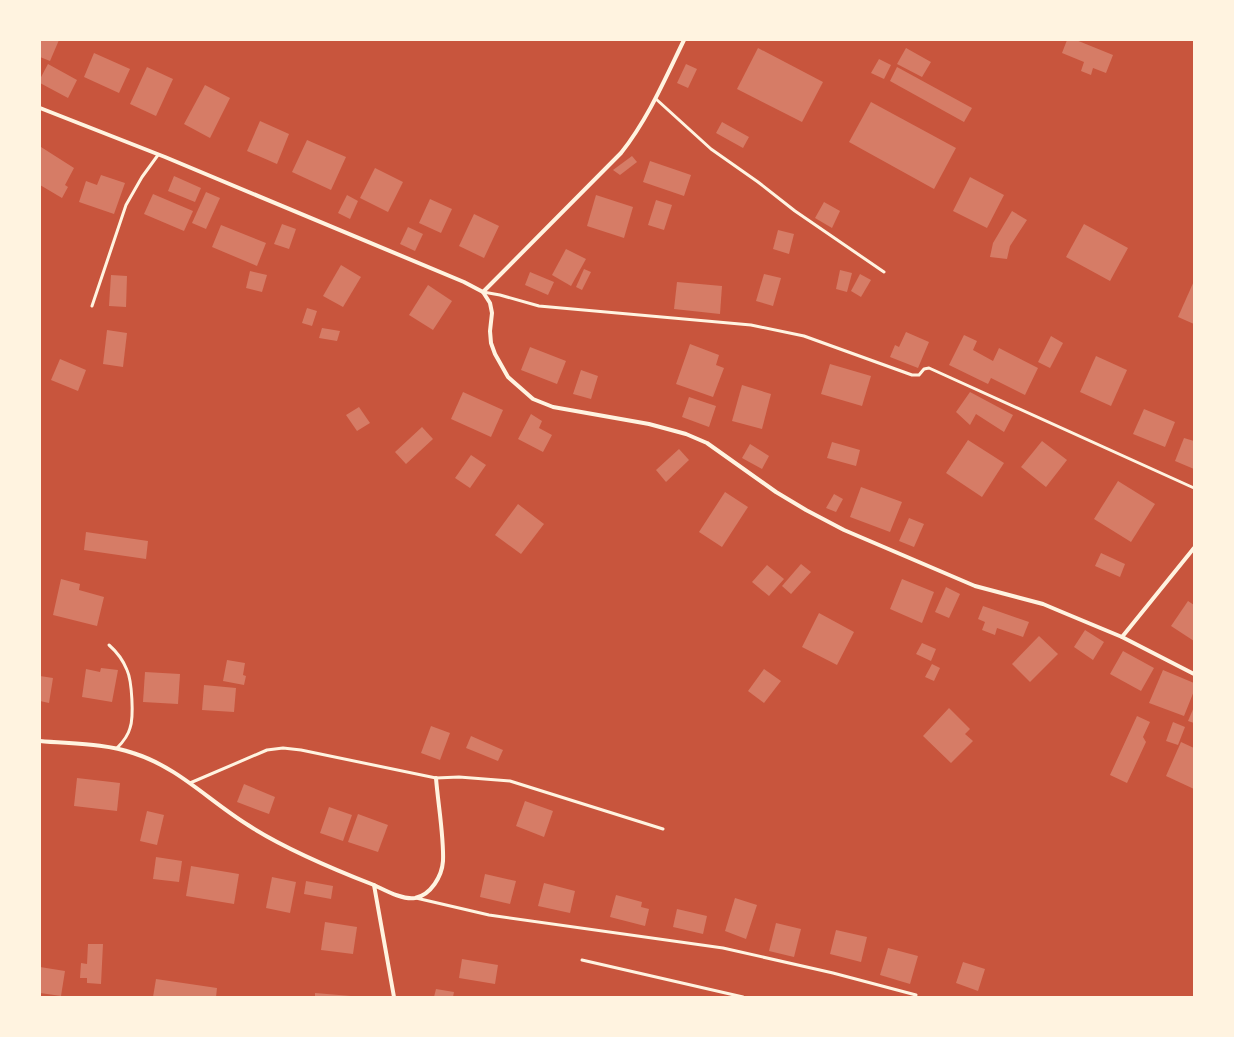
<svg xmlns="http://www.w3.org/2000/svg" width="1234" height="1037" font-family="Ubuntu,sans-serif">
	<rect width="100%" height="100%" fill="#c8553d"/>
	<g fill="#d67c66">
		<polygon points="40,40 59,40 50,61 40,57"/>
		<polygon points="1067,40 1076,40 1113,55 1106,73 1093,68 1091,75 1081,71 1084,62 1062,53"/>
		<polygon points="758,48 823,82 802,122 737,89"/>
		<polygon points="906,48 931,62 922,77 897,64"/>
		<polygon points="94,53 130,69 119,93 84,77"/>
		<polygon points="879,59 891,65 884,79 871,73"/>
		<polygon points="48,64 77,80 68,98 40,83 40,79"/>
		<polygon points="686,64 697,69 688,88 677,83"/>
		<polygon points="147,67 173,79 156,116 130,104"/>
		<polygon points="897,67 972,108 964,122 890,81"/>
		<polygon points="205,85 230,98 210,138 184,124"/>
		<polygon points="871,102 956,148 934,189 849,142"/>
		<polygon points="260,121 289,134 277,164 247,151"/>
		<polygon points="722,122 749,137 743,148 716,133"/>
		<polygon points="307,140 346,157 331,190 292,172"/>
		<polygon points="41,147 74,168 65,185 68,187 62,198 40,185"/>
		<polygon points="632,156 637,162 620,175 613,170"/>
		<polygon points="650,161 691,175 684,196 643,182"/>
		<polygon points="375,168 403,182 388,212 360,198"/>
		<polygon points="101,175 125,183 114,214 79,202 86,181 97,185"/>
		<polygon points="174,176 201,188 195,202 168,191"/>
		<polygon points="970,177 1004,195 987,228 953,211"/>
		<polygon points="206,192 220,198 206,229 192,223"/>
		<polygon points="153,194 193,211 184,231 144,214"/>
		<polygon points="347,195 358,201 350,219 338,213"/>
		<polygon points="596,195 633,207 624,238 587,226"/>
		<polygon points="430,199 452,209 441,233 419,223"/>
		<polygon points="656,200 672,205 664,230 648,225"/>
		<polygon points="824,202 840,211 832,228 815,218"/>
		<polygon points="1012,211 1027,220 1010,246 1007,259 990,257 993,243"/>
		<polygon points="474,214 499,226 484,258 459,246"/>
		<polygon points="282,224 296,229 289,249 274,244"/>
		<polygon points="1084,224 1128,248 1110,281 1066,257"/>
		<polygon points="221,225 266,243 257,266 212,247"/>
		<polygon points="408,227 423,234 415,251 400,244"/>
		<polygon points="778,230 794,234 789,254 773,249"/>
		<polygon points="566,249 586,259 571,286 552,275"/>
		<polygon points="341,265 361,277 343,307 323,296"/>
		<polygon points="584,269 591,272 582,290 576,287"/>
		<polygon points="840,270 852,273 847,292 836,289"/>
		<polygon points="250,271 267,275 262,292 246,288"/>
		<polygon points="530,272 554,282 548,295 525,285"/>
		<polygon points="764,274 781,278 773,306 756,301"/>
		<polygon points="860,274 871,280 861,297 851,291"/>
		<polygon points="111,275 127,276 126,307 109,306"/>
		<polygon points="1194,281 1194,324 1178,317"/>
		<polygon points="677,282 722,286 720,314 674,309"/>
		<polygon points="428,285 452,301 433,330 409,315"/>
		<polygon points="307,308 317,311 312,326 302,323"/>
		<polygon points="322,328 340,331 337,341 319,338"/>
		<polygon points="107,330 127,333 123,367 103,364"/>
		<polygon points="906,332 929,342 918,368 890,357 895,345 899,347"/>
		<polygon points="964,335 977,341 973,350 993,361 999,348 1038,368 1025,395 991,378 988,384 949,365"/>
		<polygon points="1051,336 1063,343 1050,368 1038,362"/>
		<polygon points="690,344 719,355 716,365 724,368 713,397 676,384"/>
		<polygon points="530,347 566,361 557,384 521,370"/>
		<polygon points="1096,356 1127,370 1111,406 1080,392"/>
		<polygon points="60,359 86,370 78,391 51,380"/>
		<polygon points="830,364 871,376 862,406 821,394"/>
		<polygon points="581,370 598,376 591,399 573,394"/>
		<polygon points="742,385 771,394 762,429 732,421"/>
		<polygon points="463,392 503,410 491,437 451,419"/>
		<polygon points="970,392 1013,415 1004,432 976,414 970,425 956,412"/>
		<polygon points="689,397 716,406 709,427 682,417"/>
		<polygon points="359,407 370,423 357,431 346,415"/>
		<polygon points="1144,409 1175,422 1165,447 1133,434"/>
		<polygon points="531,414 542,421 539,428 552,435 543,452 518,439"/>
		<polygon points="422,427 433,439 406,464 395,452"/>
		<polygon points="1184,438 1194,441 1194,469 1175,461"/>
		<polygon points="968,440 1004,463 982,497 946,473"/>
		<polygon points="1042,441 1067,460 1046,487 1021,467"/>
		<polygon points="832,442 860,450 856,466 827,458"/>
		<polygon points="750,444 769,456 762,469 742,458"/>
		<polygon points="679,449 689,460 666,482 656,470"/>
		<polygon points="471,455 486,465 470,488 455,478"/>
		<polygon points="1118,481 1155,504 1131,542 1094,519"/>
		<polygon points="861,487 902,502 890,532 850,517"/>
		<polygon points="725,492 748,507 722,547 699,532"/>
		<polygon points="834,494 843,499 836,512 826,508"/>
		<polygon points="518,504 544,524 521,554 495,535"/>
		<polygon points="909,518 924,524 914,547 899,541"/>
		<polygon points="86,532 148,541 146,559 84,550"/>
		<polygon points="1101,553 1125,564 1120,577 1095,566"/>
		<polygon points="801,564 811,572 791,594 782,586"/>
		<polygon points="767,565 784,579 769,596 752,582"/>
		<polygon points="61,579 80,584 79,590 104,597 97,626 53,615"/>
		<polygon points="902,579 934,592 922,623 890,609"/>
		<polygon points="946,587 960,594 949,618 935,612"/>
		<polygon points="1188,601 1194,605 1194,641 1171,626"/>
		<polygon points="983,606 1029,622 1023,637 997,628 995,635 982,630 985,622 978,619"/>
		<polygon points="819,613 854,632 837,665 802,647"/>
		<polygon points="1085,630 1104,642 1093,660 1074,647"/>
		<polygon points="1039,636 1058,654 1030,682 1012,664"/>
		<polygon points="922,643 936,649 931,661 916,654"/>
		<polygon points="1123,651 1154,668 1141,691 1110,674"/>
		<polygon points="227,660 245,663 243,675 246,676 244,685 223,681"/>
		<polygon points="932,664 940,668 934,681 925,677"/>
		<polygon points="101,668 118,670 112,702 82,697 86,669 100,672"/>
		<polygon points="764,669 781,681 764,703 748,691"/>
		<polygon points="1163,670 1194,683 1194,691 1184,716 1149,703"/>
		<polygon points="145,672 180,674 178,704 143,702"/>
		<polygon points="40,676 53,678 49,703 40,701"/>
		<polygon points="204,685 236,688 234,712 202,710"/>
		<polygon points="1194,707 1194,723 1188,721"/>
		<polygon points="949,708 970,729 965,734 973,741 951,763 923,736"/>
		<polygon points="1137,716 1150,722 1143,737 1146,742 1127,783 1110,775"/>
		<polygon points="1173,722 1185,727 1178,745 1166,741"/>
		<polygon points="431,726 450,733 440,760 421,753"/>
		<polygon points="471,736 503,750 498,761 466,748"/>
		<polygon points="1181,742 1194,748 1194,789 1166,776"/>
		<polygon points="77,778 120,783 117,811 74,806"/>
		<polygon points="244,784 275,797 269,814 237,802"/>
		<polygon points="525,801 553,811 544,837 516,826"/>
		<polygon points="329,807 352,815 343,841 320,833"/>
		<polygon points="147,811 164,815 157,845 140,841"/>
		<polygon points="358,814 388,825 378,852 348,842"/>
		<polygon points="156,857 182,861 179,882 153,879"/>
		<polygon points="191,866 239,874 234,904 186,896"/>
		<polygon points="485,874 516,881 510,904 480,897"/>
		<polygon points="272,877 296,882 290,913 266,908"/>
		<polygon points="306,881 333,886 331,899 304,894"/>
		<polygon points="544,883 575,891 570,913 538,906"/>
		<polygon points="616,895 642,902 641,907 649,909 645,926 610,917"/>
		<polygon points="735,898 757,905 746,939 725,931"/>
		<polygon points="677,909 707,916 703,934 673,927"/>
		<polygon points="325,922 357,927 353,954 321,950"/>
		<polygon points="776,923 801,929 794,957 769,951"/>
		<polygon points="836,930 867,937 861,962 830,954"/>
		<polygon points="88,944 103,944 101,984 87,983 87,978 80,978 81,963 87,964"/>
		<polygon points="888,948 918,956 910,984 880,975"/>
		<polygon points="462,959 498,965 495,984 459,978"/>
		<polygon points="963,962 985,969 978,991 956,983"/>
		<polygon points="40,967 65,971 61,996 40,993"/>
		<polygon points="156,979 217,988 216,997 153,997"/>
		<polygon points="436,989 454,992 453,997 434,997"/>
		<polygon points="315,993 351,996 351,997 315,997"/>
	</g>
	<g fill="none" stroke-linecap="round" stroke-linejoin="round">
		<g stroke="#fff3e0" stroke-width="3">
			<polyline points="656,99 711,149 758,182 795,211 884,272"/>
			<polyline points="483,292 500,295 539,306 751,325 804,336 912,375 919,375 924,369 929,368 1194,488"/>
			<polyline points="92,306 126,205 142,177 158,155"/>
			<path d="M 109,645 C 117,652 123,660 127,670 C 132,681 134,717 130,728 C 128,736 123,742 117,748"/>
			<polyline points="190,783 267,750 283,748 301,750 436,778 459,777 510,781 663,829"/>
			<polyline points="416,898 489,915 723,948 833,973 916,995"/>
			<polyline points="582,960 743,997"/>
		</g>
		<g stroke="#fff3e0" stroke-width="4">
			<polyline points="40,108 165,157 464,282 483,292 490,303 492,313 490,331 491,343 495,354 508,377 533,399 553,407 649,424 686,434 707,443 776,492 806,510 844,530 975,586 1043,604 1062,612 1122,637 1194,674"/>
			<path d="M 483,292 L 621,153 C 648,119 665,79 684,40"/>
			<polyline points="1122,637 1194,548"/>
			<path d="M 40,741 C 70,744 104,743 133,753 C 178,767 209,801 248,825 C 285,849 333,869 374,885"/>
			<path d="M 394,997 L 374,885 C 385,890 402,900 415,898 C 431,895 442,876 443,861 C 444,836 438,804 436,778"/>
		</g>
	</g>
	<rect width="1234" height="1037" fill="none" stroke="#fff3e0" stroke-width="82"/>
</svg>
